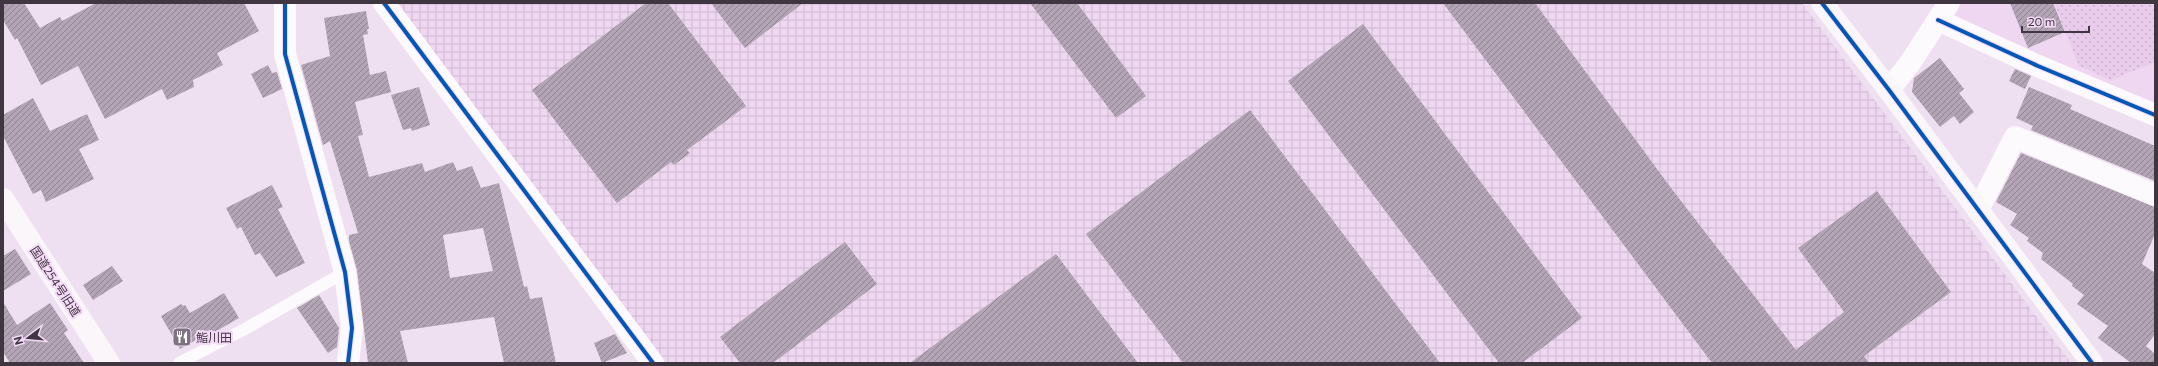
<svg xmlns="http://www.w3.org/2000/svg" width="2158" height="366" font-family="Commissioner,'Noto Sans JP',sans-serif">
	<defs>
		<pattern id="industrial-grid" width="8" height="8" patternUnits="userSpaceOnUse"><rect width="8" height="8" fill="#efd7f2"/><path d="M0 4h8M4 0v8" fill="none" stroke="#ceb9d1"/></pattern>
		<pattern id="park-dots" width="8" height="8" patternUnits="userSpaceOnUse"><rect width="8" height="8" fill="#e9cbec"/><path d="M2 2h.1M6 6h.1" fill="none" stroke="#c9afcc" stroke-width="1.8" stroke-linecap="round"/></pattern>
		<pattern id="building-hatch" width="6" height="6" patternUnits="userSpaceOnUse"><rect width="6" height="6" fill="#b2a4b4"/><path d="M-1 1l2-2M0 6l6-6M5 7l2-2" fill="none" stroke="#928694"/></pattern>
	</defs>
	<rect width="100%" height="100%" fill="#efe0f1"/>
	<polygon fill="#efd7f2" points="1960,3 2155,3 2155,105 1952,16"/>
	<polygon fill="url(#industrial-grid)" points="396,3 1802,3 2071,363 664,363"/>
	<polygon fill="url(#park-dots)" points="2054,3 2155,3 2155,62 2111,80 2079,66"/>
	<g fill="url(#building-hatch)" fill-rule="evenodd">
		<polygon points="3,3 24,3 40,28 60,17 62,21 96,3 244,3 259,31 217,53 223,65 193,80 194,87 167,100 162,89 105,119 78,66 41,85 17,38 15,40 3,20"/>
		<polygon points="646,3 668,3 746,106 687,150 690,153 674,165 671,162 617,203 532,90"/>
		<polygon points="711,3 803,3 745,48"/>
		<polygon points="1030,3 1077,3 1146,96 1116,118"/>
		<polygon points="1443,3 1535,3 1671,188 1796,350 1844,312 1798,248 1877,191 1951,292 1864,356 1869,363 1712,363"/>
		<polygon points="2010,3 2053,3 2065,32 2028,48"/>
		<path d="M 366,11 L 369,29 L 367,29 L 368,34 L 363,35 L 370,75 L 386,71 L 391,92 L 355,102 L 363,135 L 358,136 L 369,177 L 422,163 L 425,172 L 453,162 L 457,171 L 472,166 L 481,188 L 499,183 L 524,287 L 527,286 L 530,299 L 542,297 L 556,363 L 504,363 L 494,317 L 400,331 L 408,363 L 368,363 L 357,270 L 349,241 L 349,235 L 358,233 L 330,141 L 323,145 L 301,65 L 330,56 L 324,18 ZM 483,228 L 493,271 L 450,278 L 443,235 Z"/>
		<polygon points="1363,24 1582,318 1522,363 1499,363 1288,81"/>
		<polygon points="1940,58 1964,89 1959,93 1974,112 1960,124 1954,116 1940,127 1912,92 1914,78"/>
		<polygon points="268,65 272,73 277,72 282,89 263,98 251,74"/>
		<polygon points="2015,69 2031,76 2025,89 2009,81"/>
		<polygon points="419,87 430,125 412,131 411,128 403,130 391,95"/>
		<polygon points="2029,87 2072,105 2070,109 2155,146 2155,181 2031,130 2033,126 2016,118"/>
		<polygon points="33,98 50,131 87,114 99,140 79,149 94,179 46,202 41,190 33,194 3,136 3,115"/>
		<polygon points="1250,110 1440,363 1183,363 1086,234"/>
		<polygon points="2021,153 2155,207 2155,234 2142,264 2155,273 2155,334 2146,346 2155,354 2155,363 2131,363 2098,338 2108,326 2077,304 2084,295 2072,286 2073,284 2041,259 2043,253 2027,241 2029,238 2010,225 2017,214 1996,202"/>
		<polygon points="272,185 283,207 278,209 305,263 276,277 260,253 255,255 241,227 237,229 226,208"/>
		<polygon points="845,242 877,284 773,363 740,363 720,337"/>
		<polygon points="15,249 31,274 3,291 3,256"/>
		<polygon points="1056,254 1138,363 910,363"/>
		<polygon points="112,266 123,281 93,300 83,285"/>
		<polygon points="224,293 239,318 208,336 206,334 180,349 161,316 181,304 183,306 185,305 190,313"/>
		<polygon points="319,295 339,328 337,347 328,353 297,308"/>
		<polygon points="3,302 17,325 50,303 68,330 64,333 84,363 10,363 3,352"/>
		<polygon points="615,334 627,353 602,363 594,343"/>
	</g>
	<g fill="none" stroke-linecap="round" stroke-linejoin="round">
		<polyline stroke="#fdfafd" stroke-width="12" points="179,363 245,329 345,272"/>
		<g stroke="#fdfafd" stroke-width="22">
			<polyline points="285,3 285,54 345,272 352,328 348,363"/>
			<polyline points="384,3 653,363"/>
			<polyline points="1938,20 2038,66 2155,115"/>
			<polyline points="1889,90 1910,63 1949,3"/>
			<polyline points="1978,210 2015,137 2155,195"/>
		</g>
		<g stroke="#faf6fa" stroke-width="22">
			<polyline points="1822,3 1889,90 2092,363"/>
			<polyline points="3,199 109,363"/>
		</g>
		<g stroke="#f5daf7" stroke-width="6">
			<g id="cycleway">
				<polyline points="285,3 285,54 345,272 352,328 348,363"/>
				<polyline points="384,3 653,363"/>
				<polyline points="1822,3 1889,90 2092,363"/>
				<polyline points="1938,20 2038,66 2155,115"/>
			</g>
		</g>
		<use href="#cycleway" stroke="#0057b8" stroke-width="4"/>
	</g>
	<defs>
		<g id="restaurant-square" transform="scale(1)"><rect x="-9" y="-9" width="18" height="18" rx="4" fill="#7d727f" stroke="#f5daf7"/><path d="M-5-6h1v4h1v-4h1v4h1v-4h1v5L-1.5 .5V6h-2V.5L-5-1ZM5-6V6H3V1.5H1.5Q1.5-4 5-6Z" fill="#fff"/></g>
	</defs>
	<g fill-rule="evenodd">
		<use href="#restaurant-square" x="182" y="337"/>
	</g>
	<g text-anchor="middle" dominant-baseline="central" stroke-width="4" stroke-linejoin="round" paint-order="stroke">
		<g font-size="12" fill="#403641" stroke="#f5daf7">
			<text transform="translate(56 281) rotate(57)">国道254号旧道</text>
		</g>
		<g font-size="12" fill="#403641" stroke="#f5daf7" text-anchor="start">
			<text x="196" y="337">鮨川田</text>
		</g>
	</g>
	<rect width="2158" height="366" fill="none" stroke="#403641" stroke-width="8"/>
	<g transform="translate(28 338) rotate(254)" stroke="#f5daf7" stroke-width="3" paint-order="stroke">
	<path d="M0-3L7 15L0 10L-7 15Z" fill="#403641"/>
	<text y="-6" font-size="11" font-weight="bold" text-anchor="middle" fill="#403641">N</text>
	</g>
	<path d="M2022 26v6h67v-6" fill="none" stroke="#403641" stroke-width="2"/>
	<text x="2028" y="26" font-size="12" fill="#403641" stroke="#f5daf7" stroke-width="3" paint-order="stroke">20 m</text>
</svg>
